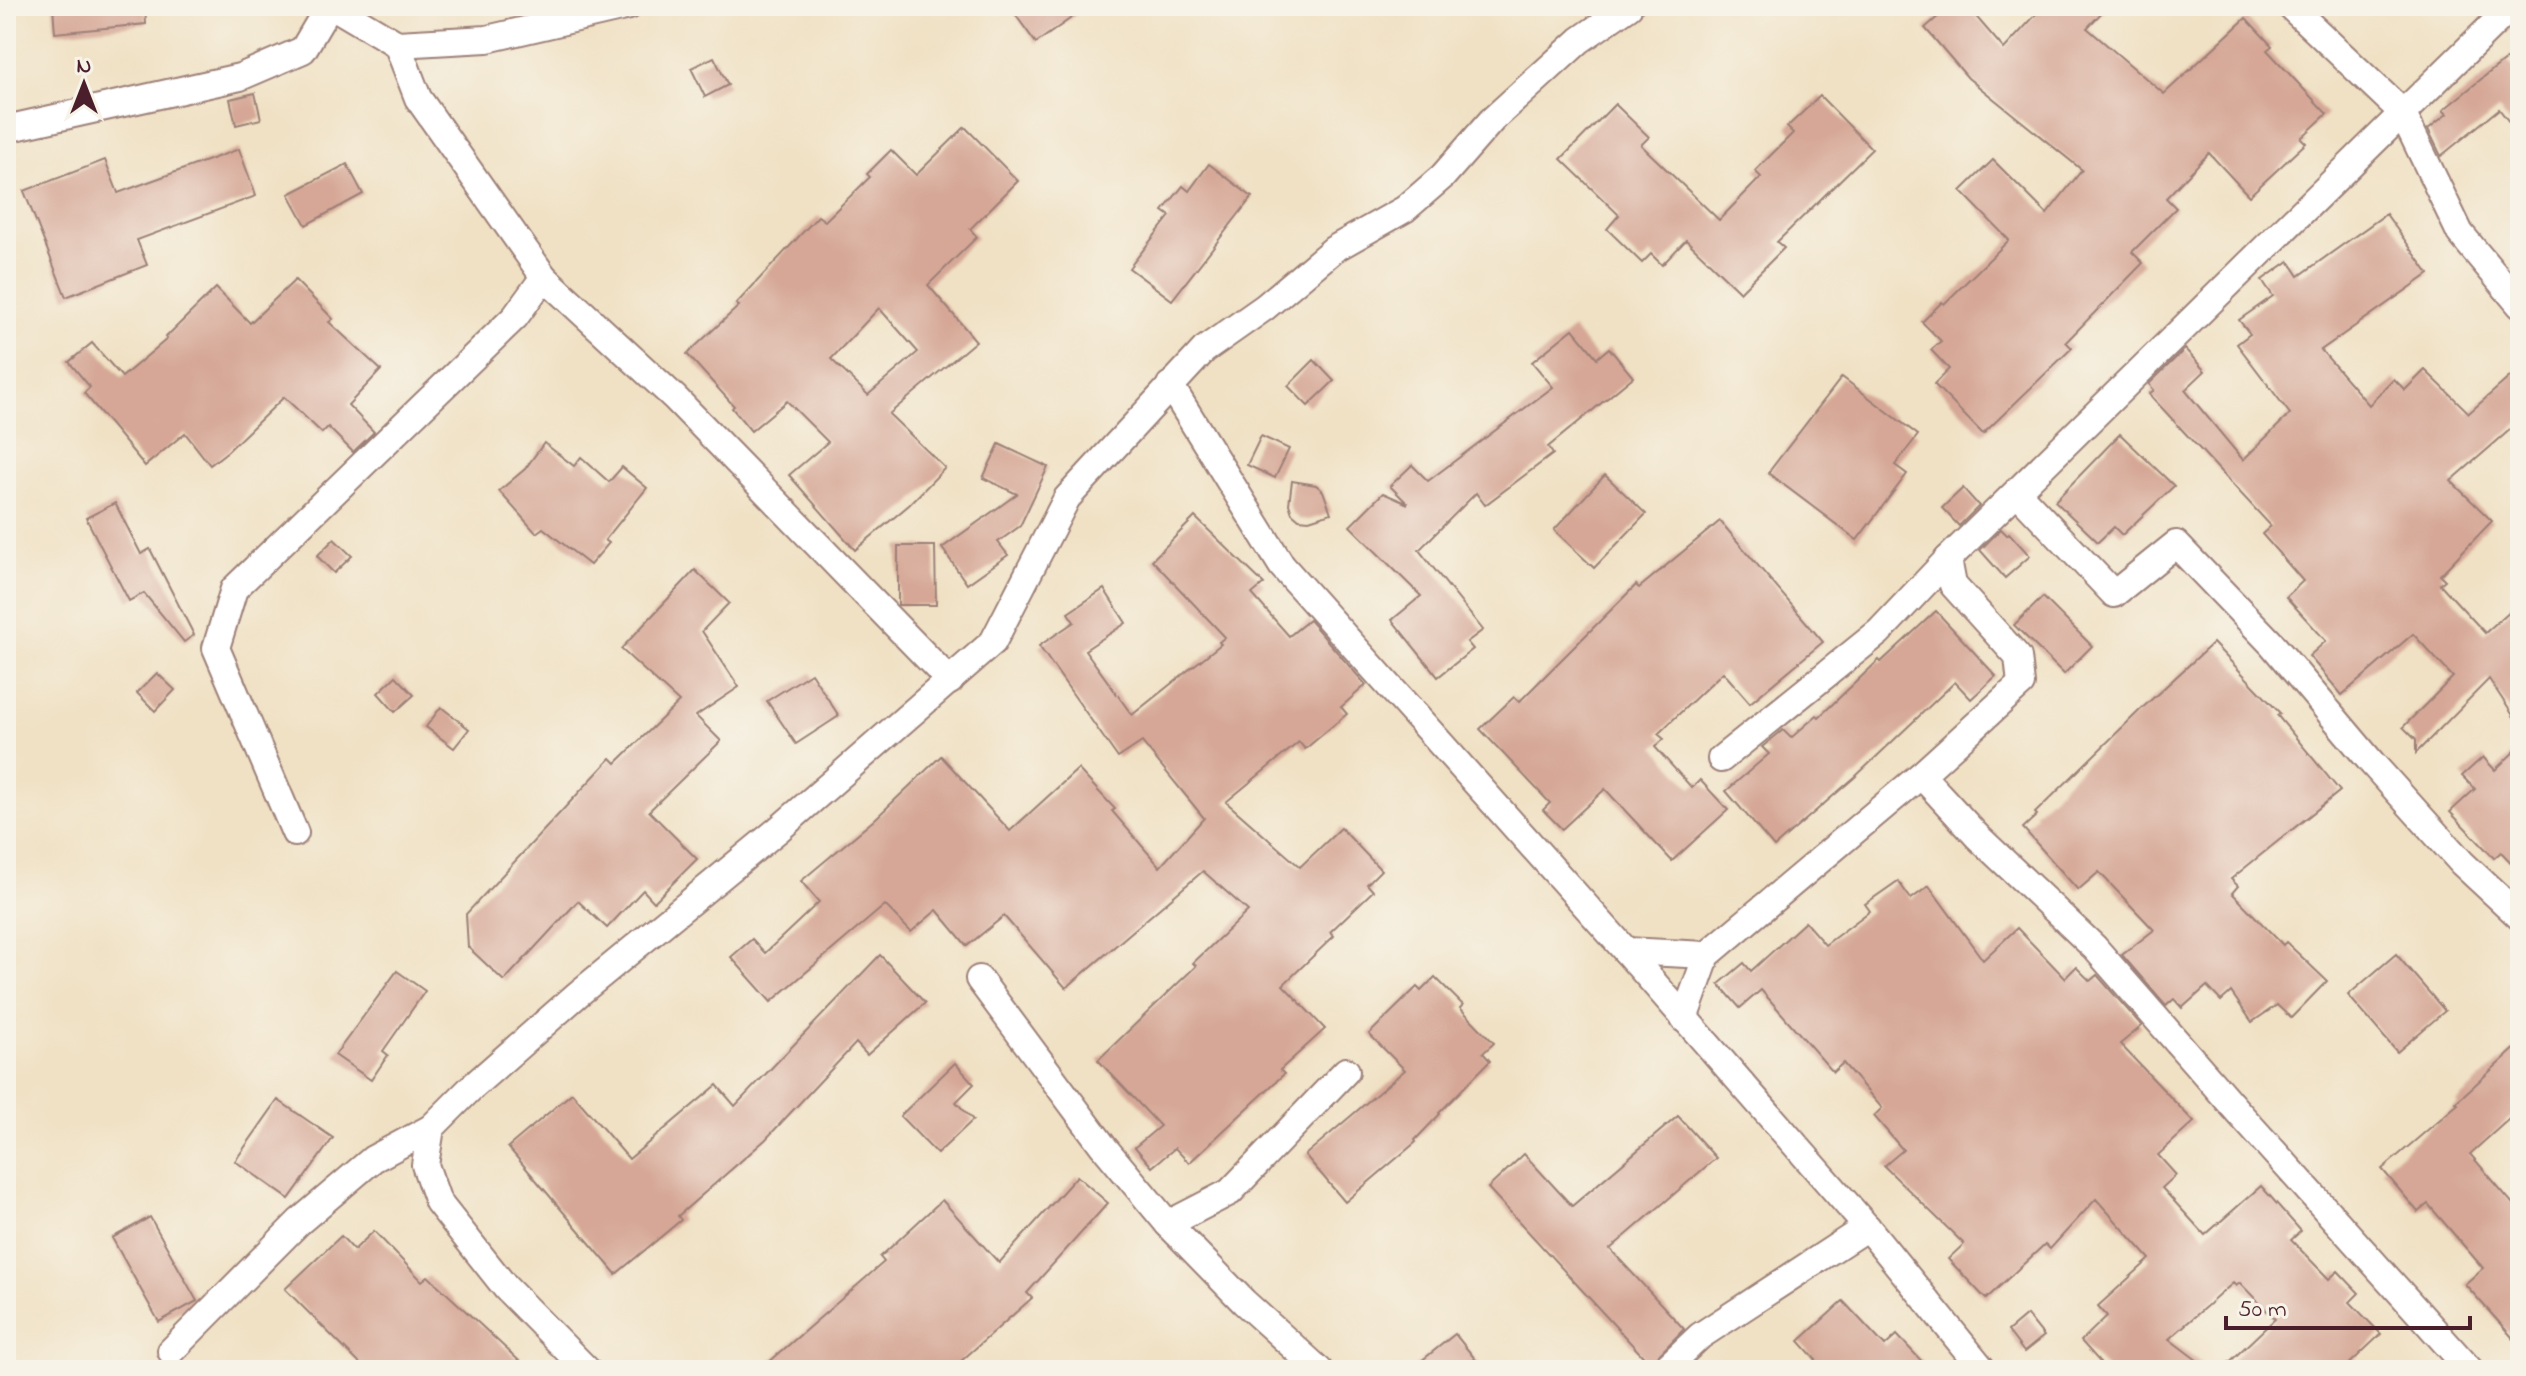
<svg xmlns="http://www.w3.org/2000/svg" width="2526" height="1376" font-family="'Indie Flower',sans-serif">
	<rect width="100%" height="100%" fill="#f7f3e8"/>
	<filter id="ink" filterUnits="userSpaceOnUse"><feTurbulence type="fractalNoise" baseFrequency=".0125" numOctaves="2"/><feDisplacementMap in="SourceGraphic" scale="16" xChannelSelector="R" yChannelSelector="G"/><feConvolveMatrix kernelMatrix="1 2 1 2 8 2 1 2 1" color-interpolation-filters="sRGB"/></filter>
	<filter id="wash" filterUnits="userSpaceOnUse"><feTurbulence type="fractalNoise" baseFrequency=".006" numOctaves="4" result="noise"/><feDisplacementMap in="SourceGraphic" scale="32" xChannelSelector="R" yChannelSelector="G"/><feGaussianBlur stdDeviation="1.8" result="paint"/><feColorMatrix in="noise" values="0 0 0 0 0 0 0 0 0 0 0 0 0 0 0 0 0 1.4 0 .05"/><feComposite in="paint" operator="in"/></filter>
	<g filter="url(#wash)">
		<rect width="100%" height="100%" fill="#f0e1c4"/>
		<g id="blocks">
			<g fill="#d6a796" fill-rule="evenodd">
				<polygon points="53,6 145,6 146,24 55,33"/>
				<polygon points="1009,6 1088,6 1036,43"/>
				<polygon points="1950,6 1967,6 2004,49 2044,6 2108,6 2087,28 2164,94 2246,18 2272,46 2267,50 2327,114 2301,138 2306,143 2249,196 2209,153 2166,198 2176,208 2132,252 2143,263 2066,342 2072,348 1983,434 1934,384 1949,369 1931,350 1941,341 1922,322 1942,302 1944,304 2009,240 1961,191 1993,160 2047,214 2082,170 1968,78 1925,28"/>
				<polygon points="714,57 728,85 705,97 691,68"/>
				<polygon points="2506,59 2520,75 2520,136 2499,109 2441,156 2428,129 2447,114 2443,110"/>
				<polygon points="255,93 261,119 236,125 230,99"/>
				<polygon points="1820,96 1872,149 1777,242 1784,248 1740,292 1686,240 1662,265 1651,254 1642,263 1607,229 1619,215 1561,159 1615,104 1649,137 1641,145 1719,220 1761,177 1755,171 1793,133 1787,127"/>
				<path d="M 965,127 L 1018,181 L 970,229 L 977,237 L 928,285 L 976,341 L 889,414 L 945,468 L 909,505 L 855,550 L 789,475 L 828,442 L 787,401 L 751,431 L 732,408 L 734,406 L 687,354 L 739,306 L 736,304 L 818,216 L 825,221 L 870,177 L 867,174 L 891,150 L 916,175 ZM 879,308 L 918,352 L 868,395 L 831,359 Z"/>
				<polygon points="239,149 256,196 137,240 147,265 66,297 24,191 105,160 118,193"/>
				<polygon points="347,164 363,194 306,225 289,194"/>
				<polygon points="1209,164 1252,197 1172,300 1129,268 1170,216 1163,211 1183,186 1189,191"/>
				<polygon points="2386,214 2429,274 2321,350 2369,405 2394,379 2405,390 2425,370 2469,413 2520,368 2520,421 2451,481 2492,521 2440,575 2445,580 2440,584 2485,633 2520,602 2520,726 2489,679 2416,753 2416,740 2403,727 2453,677 2413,634 2342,695 2309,656 2326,641 2286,597 2303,581 2262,534 2271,526 2149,394 2154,390 2149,384 2185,349 2205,371 2185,390 2243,460 2290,414 2237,344 2250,334 2239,320 2273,296 2262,280 2289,261 2299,276"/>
				<polygon points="295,280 333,319 329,322 381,370 348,405 374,432 353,452 328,427 322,433 284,397 228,451 210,465 185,433 145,466 84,393 90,387 69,362 92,343 122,377 167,339 166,337 216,288 250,323"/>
				<polygon points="1573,329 1597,358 1609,348 1633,377 1548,447 1553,454 1485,505 1476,493 1419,550 1483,630 1467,642 1473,649 1438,677 1392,620 1421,596 1350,526 1383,493 1408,504 1390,486 1412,465 1428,481 1553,387 1532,362"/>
				<polygon points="1314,360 1334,381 1308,406 1288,386"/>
				<polygon points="1842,377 1918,435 1895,465 1907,474 1857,540 1768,473"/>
				<polygon points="2120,434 2174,486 2122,535 2114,527 2098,542 2055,501"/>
				<polygon points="1261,436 1289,449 1275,478 1247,465"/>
				<polygon points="544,443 574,466 581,457 609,482 622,467 647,488 605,540 609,543 590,565 543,528 536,533 499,491 525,469"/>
				<polygon points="999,444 1048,467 1020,526 998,542 1008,555 967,584 942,548 1017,494 983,478"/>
				<polygon points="1605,475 1646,514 1594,568 1554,530"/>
				<polygon points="1292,481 1316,485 1323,491 1331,513 1309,520 1299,519 1292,513 1289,504"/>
				<polygon points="1963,488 1979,506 1959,526 1942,508"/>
				<polygon points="115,503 141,554 150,549 194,635 184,642 144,593 129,601 86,518"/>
				<polygon points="1195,517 1264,584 1252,594 1289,636 1309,620 1366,685 1341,707 1347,714 1305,749 1299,742 1226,802 1300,867 1341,828 1381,870 1367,884 1373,891 1330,932 1334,936 1283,985 1325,1029 1280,1070 1284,1074 1189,1163 1175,1148 1152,1167 1135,1147 1160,1126 1098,1060 1196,966 1193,963 1248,911 1203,871 1066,988 1004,916 967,946 937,910 911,932 885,905 771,1002 731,957 752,939 765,953 819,902 801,881 874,820 941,756 1010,831 1078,769 1115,809 1112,811 1160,867 1204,818 1142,742 1118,758 1039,646 1074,622 1068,613 1104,589 1126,623 1085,650 1132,715 1221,644 1219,642 1225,637 1152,560"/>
				<polygon points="1720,521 1823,642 1750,703 1723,672 1658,734 1664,739 1655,747 1692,788 1700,780 1728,810 1672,861 1605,789 1562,829 1543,810 1550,803 1480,729 1514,697 1519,702 1636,585 1639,588"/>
				<polygon points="2001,529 2007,535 2009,533 2030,556 2005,578 1980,550"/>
				<polygon points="334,539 352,556 334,573 317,556"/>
				<polygon points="898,546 935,546 936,605 898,605"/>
				<polygon points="695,570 729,603 702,631 739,687 696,716 721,741 649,811 697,859 654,902 643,890 607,928 578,901 504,981 468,947 466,914 611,758 616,763 679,702 621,649"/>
				<polygon points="2043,597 2092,646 2064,674 2014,625"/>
				<polygon points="1936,611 1996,676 1971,699 1955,682 1855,777 1774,847 1726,791 1769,754 1762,747 1783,730 1791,738 1817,715 1819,717 1879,660 1881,662"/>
				<polygon points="2213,643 2280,713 2277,715 2340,791 2231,879 2238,886 2232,893 2283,945 2286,942 2327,981 2291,1018 2277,1005 2252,1022 2231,992 2221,1001 2207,986 2182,1008 2174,999 2166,1006 2122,955 2154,930 2099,872 2078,890 2023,828 2037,815 2035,813 2139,711"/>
				<polygon points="157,673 175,690 155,711 137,693"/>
				<polygon points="811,673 839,716 796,744 767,701"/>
				<polygon points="396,676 414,695 395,712 378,693"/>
				<polygon points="441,707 469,729 454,748 426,727"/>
				<polygon points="2520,746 2520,872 2501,852 2494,858 2450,812 2475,789 2462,776 2483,757 2495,770"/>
				<polygon points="1898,881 1911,899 1929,886 1983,960 2017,928 2065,978 2076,967 2090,981 2097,975 2142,1026 2120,1044 2194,1122 2158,1155 2176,1175 2162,1188 2205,1235 2261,1186 2301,1231 2291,1240 2329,1279 2338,1271 2359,1293 2350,1302 2381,1334 2343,1370 2221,1370 2275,1319 2240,1283 2236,1286 2233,1283 2169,1339 2210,1370 2107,1370 2081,1341 2107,1316 2098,1306 2150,1259 2096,1199 2050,1249 2045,1244 1986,1299 1948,1259 1964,1244 1884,1166 1903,1150 1874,1116 1882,1108 1843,1063 1833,1072 1761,990 1740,1008 1719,984 1744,963 1751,971 1805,922 1825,945 1870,911 1865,904"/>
				<polygon points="2396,954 2445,1011 2397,1052 2348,995"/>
				<polygon points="880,955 925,1003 867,1055 856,1043 765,1140 678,1216 681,1220 616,1274 508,1147 572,1093 629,1159 717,1085 735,1106"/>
				<polygon points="397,971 425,991 383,1051 388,1055 371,1080 335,1055"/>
				<polygon points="1435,977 1463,1005 1460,1008 1494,1043 1483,1053 1490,1061 1439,1113 1440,1114 1415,1140 1416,1142 1345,1202 1305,1155 1405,1070 1369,1034 1417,987 1421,991"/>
				<polygon points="2520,1044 2520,1109 2470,1154 2520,1212 2520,1346 2465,1284 2483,1268 2428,1204 2418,1212 2382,1169 2458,1104 2456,1102"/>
				<polygon points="955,1063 974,1084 956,1102 973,1120 937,1154 900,1116"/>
				<polygon points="278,1100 333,1138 289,1199 235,1161"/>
				<polygon points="1678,1116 1716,1158 1610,1249 1684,1329 1650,1364 1488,1188 1524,1154 1572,1206"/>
				<polygon points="1077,1176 1108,1203 1027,1293 1032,1298 951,1370 760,1370 884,1262 880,1257 942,1200 999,1263"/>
				<polygon points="150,1217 197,1301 159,1322 112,1238"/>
				<polygon points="374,1231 422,1281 428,1276 529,1370 366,1370 285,1289 341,1236 354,1250"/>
				<polygon points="1843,1301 1885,1346 1897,1335 1930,1370 1825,1370 1799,1341"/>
				<polygon points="2027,1315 2044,1336 2024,1352 2008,1331"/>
				<polygon points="1455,1334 1484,1370 1410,1370"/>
			</g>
		</g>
	</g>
	<g filter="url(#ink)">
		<use href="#blocks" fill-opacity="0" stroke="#9d8078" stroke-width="2"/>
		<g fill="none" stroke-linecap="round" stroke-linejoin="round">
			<g stroke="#9d8078" stroke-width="30">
				<g id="street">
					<polyline points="333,6 397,44 487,39 629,6"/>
					<polyline points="2290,6 2402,112 2460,233 2520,305"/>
					<polyline points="397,44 418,98 544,277 675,398 950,681"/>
					<polyline points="6,129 240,77 303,50 329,6"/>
					<polyline points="1170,385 1282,566 1626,951 1867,1227 1983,1370"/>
					<polyline points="2017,492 2114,594 2176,544 2271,643 2372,763 2462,863 2520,917"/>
					<polyline points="1721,759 1879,632 1948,559 2512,6"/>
					<polyline points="1921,775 1977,836 2095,948 2239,1113 2470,1370"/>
					<polyline points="295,833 216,648 234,589 515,317 544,277"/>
					<polyline points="1626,951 1707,955"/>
					<polyline points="979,979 1103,1146 1168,1224"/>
					<polyline points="1684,1019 1707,955 1921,775 2021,684 2018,657 1953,585 1948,559"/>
					<polyline points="171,1351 299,1222 373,1159 431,1128"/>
					<polyline points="587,1370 506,1288 438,1202 425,1165 431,1128 471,1088 578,994 779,829 993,642 1067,498 1204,350 1265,307 1334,249 1405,209 1443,176 1492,120 1580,40 1629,6"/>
					<polyline points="1319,1370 1244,1302 1168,1224 1230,1192 1346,1071"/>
					<polyline points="1664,1370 1700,1336 1867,1227"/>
				</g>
			</g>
			<use href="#street" stroke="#fff" stroke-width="26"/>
		</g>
	</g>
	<rect width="2526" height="1376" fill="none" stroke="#f7f3e8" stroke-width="32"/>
	<g transform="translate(84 84)" stroke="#f7f3e8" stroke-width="6" paint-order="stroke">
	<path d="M0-6L14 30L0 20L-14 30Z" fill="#4a1f2b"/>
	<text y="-12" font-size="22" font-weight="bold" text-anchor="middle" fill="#4a1f2b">N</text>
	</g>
	<path d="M2226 1316v12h244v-12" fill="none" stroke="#4a1f2b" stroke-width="4"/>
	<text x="2238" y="1316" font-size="24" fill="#4a1f2b" stroke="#f7f3e8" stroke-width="6" paint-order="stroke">50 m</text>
</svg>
